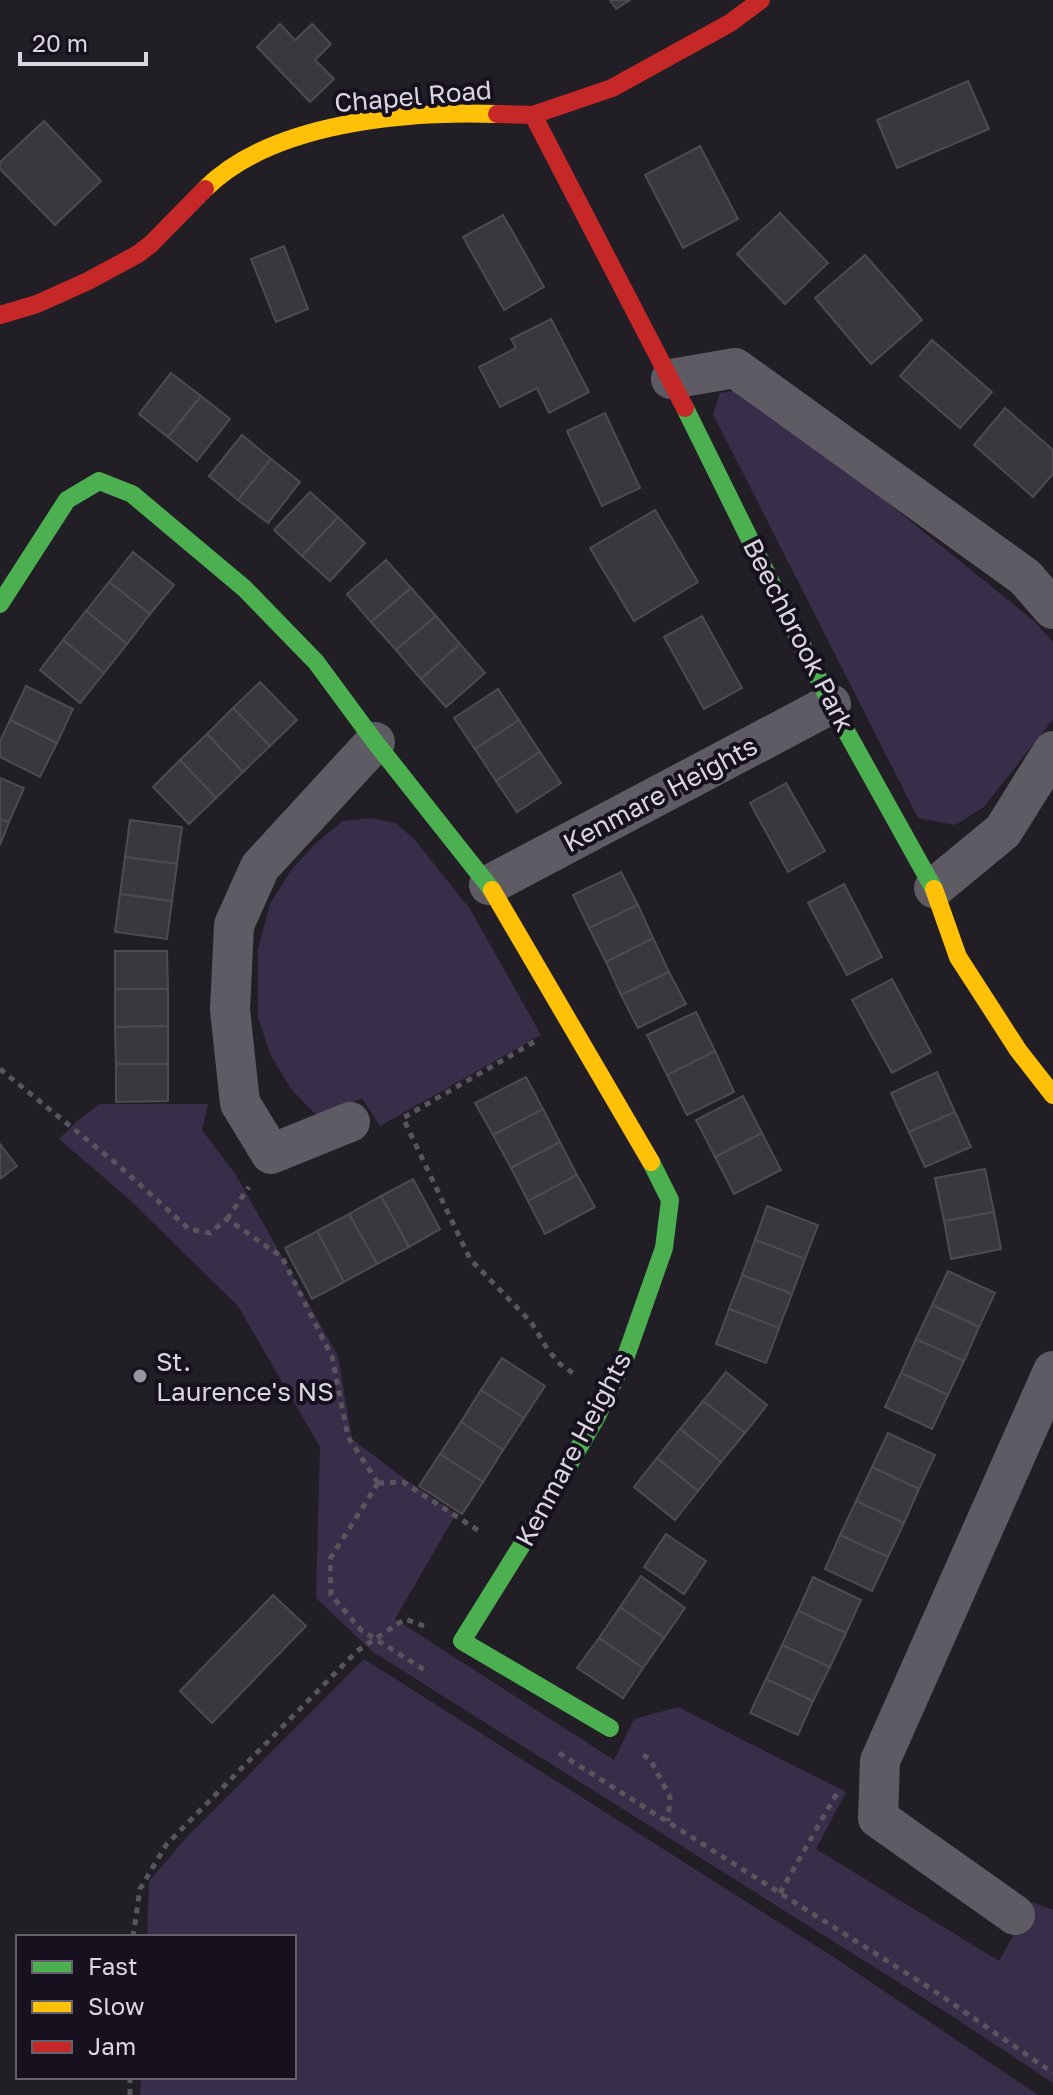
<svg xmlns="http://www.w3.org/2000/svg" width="1053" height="2095" font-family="'Golos Text',sans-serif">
	<rect width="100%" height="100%" fill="#211e26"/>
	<g fill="#392e4a">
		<polygon points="739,390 883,499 1034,621 1053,642 1053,719 984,807 955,825 918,818 713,414 720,393"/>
		<polygon points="372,818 396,823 415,840 470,909 541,1035 380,1126 362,1098 320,1119 291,1089 270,1054 258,1017 258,949 270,904 291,870 317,842 343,821"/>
		<polygon points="100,1104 208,1104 202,1130 236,1175 338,1356 352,1439 398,1474 456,1514 395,1619 614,1760 634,1719 678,1707 846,1792 816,1849 999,1961 1032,1902 1053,1910 1053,2083 952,2016 373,1652 316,1598 320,1447 238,1306 129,1199 59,1139 76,1122"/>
		<polygon points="364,1659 835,1958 1038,2095 140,2095 141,2077 294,2077 294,1937 147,1937 149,1881 187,1837"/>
	</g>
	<g fill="#3a373f" stroke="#4d4a52" stroke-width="2">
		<polygon points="610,0 630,0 616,9"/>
		<polygon points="280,24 295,40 312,24 331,44 315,60 334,79 310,102 257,47"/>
		<polygon points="968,81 989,129 897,168 877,120"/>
		<polygon points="44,121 101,181 55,225 0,169 0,162"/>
		<polygon points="700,146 738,219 683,248 645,175"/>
		<polygon points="780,213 828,263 785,304 737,254"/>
		<polygon points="503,215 544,287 504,310 463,237"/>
		<polygon points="284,246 308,309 276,322 251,259"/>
		<polygon points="865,255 922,320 871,364 815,298"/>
		<polygon points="551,319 589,392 549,413 537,388 500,407 479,367 516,348 511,339"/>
		<polygon points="932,340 992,392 960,428 900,376"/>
		<polygon points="171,373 201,396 168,437 139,414"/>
		<polygon points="201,396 230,419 197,461 168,437"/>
		<polygon points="1005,408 1053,450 1053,474 1033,497 974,445"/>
		<polygon points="605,413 640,488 602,506 567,431"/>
		<polygon points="242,435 271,459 238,500 209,476"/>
		<polygon points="271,459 300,482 268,523 238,500"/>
		<polygon points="310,492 338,517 302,556 274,530"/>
		<polygon points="655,510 698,582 634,621 590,548"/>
		<polygon points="338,517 365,543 330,581 302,556"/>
		<polygon points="133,552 174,585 150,614 109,582"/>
		<polygon points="386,560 411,588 371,622 347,594"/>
		<polygon points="109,582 150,614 127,644 86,611"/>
		<polygon points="411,588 436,616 396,650 371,622"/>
		<polygon points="86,611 127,644 104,673 63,640"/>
		<polygon points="436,616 460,644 421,679 396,650"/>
		<polygon points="702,616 742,688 704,709 664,637"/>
		<polygon points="63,640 104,673 80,703 40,670"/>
		<polygon points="460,644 485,673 446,707 421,679"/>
		<polygon points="260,682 297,720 270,746 233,708"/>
		<polygon points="26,686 73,709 57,743 10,720"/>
		<polygon points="498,689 519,720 475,749 454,718"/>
		<polygon points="233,708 270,746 243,772 207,734"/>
		<polygon points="10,720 57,743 40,777 0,757 0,741"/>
		<polygon points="519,720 540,752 496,781 475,749"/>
		<polygon points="207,734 243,772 216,798 180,760"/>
		<polygon points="540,752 561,783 517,812 496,781"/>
		<polygon points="180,760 216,798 189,824 153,787"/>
		<polygon points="0,778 24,788 9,822 0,819"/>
		<polygon points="786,783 825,851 788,872 750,803"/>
		<polygon points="0,819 9,822 0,845"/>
		<polygon points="130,820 182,827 177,864 125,857"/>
		<polygon points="125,857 177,864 172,901 120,894"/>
		<polygon points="621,872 638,905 589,928 573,895"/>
		<polygon points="844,884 882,957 847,975 808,903"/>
		<polygon points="120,894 172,901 167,939 115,932"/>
		<polygon points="638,905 653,938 606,962 589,928"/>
		<polygon points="653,938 669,972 621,995 606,962"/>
		<polygon points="115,951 167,951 168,989 115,989"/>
		<polygon points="669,972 686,1004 638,1028 621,995"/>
		<polygon points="892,979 931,1052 892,1073 852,1000"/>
		<polygon points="115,989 168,989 168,1026 115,1027"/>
		<polygon points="696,1012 715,1051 667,1075 647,1035"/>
		<polygon points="168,1026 168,1064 116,1064 115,1027"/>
		<polygon points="715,1051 734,1092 687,1115 667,1075"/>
		<polygon points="116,1064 168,1064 168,1101 116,1102"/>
		<polygon points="937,1072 955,1112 909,1132 891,1093"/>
		<polygon points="526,1077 543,1109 493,1135 475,1103"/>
		<polygon points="743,1096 762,1133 715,1157 696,1120"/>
		<polygon points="543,1109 560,1142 511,1168 493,1135"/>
		<polygon points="955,1112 971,1147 925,1167 909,1132"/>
		<polygon points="762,1133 781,1170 734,1194 715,1157"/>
		<polygon points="560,1142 577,1175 528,1201 511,1168"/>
		<polygon points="0,1144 17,1166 0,1179"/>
		<polygon points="985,1169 994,1212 944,1221 935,1178"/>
		<polygon points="577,1175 595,1207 545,1234 528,1201"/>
		<polygon points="413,1179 440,1229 409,1247 381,1196"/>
		<polygon points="381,1196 409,1247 377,1264 349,1214"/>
		<polygon points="767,1206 818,1225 805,1259 755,1240"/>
		<polygon points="994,1212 1001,1249 951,1259 944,1221"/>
		<polygon points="349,1214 377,1264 344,1282 317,1231"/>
		<polygon points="317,1231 344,1282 312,1299 285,1248"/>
		<polygon points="755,1240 805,1259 792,1294 742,1275"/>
		<polygon points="948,1271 995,1293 979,1327 932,1305"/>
		<polygon points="742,1275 792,1294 779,1328 729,1309"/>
		<polygon points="932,1305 979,1327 964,1361 916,1339"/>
		<polygon points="729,1309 779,1328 766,1363 716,1344"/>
		<polygon points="916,1339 964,1361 948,1395 901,1373"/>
		<polygon points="502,1358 545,1386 524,1418 481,1390"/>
		<polygon points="726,1372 767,1405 745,1433 703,1401"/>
		<polygon points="901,1373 948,1395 932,1429 885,1407"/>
		<polygon points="481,1390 524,1418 503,1450 461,1422"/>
		<polygon points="703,1401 745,1433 721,1462 680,1429"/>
		<polygon points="461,1422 503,1450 483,1482 440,1454"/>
		<polygon points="680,1429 721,1462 698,1491 657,1458"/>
		<polygon points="888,1433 935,1455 919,1489 872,1467"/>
		<polygon points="440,1454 483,1482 462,1514 419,1486"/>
		<polygon points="657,1458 698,1491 675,1520 634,1487"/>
		<polygon points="872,1467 919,1489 904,1523 856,1501"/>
		<polygon points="856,1501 904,1523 888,1557 840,1535"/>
		<polygon points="666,1534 706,1561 684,1594 644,1567"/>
		<polygon points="840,1535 888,1557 872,1591 825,1569"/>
		<polygon points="641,1576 685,1608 664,1638 620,1607"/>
		<polygon points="813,1577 861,1600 846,1633 798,1611"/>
		<polygon points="273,1595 306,1626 212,1723 180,1691"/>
		<polygon points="620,1607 664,1638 643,1668 599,1638"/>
		<polygon points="798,1611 846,1633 830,1667 782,1645"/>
		<polygon points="599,1638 643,1668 623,1698 577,1668"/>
		<polygon points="782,1645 830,1667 813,1701 766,1679"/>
		<polygon points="766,1679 813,1701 798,1735 750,1713"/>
	</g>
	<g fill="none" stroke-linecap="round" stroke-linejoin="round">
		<g stroke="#58555d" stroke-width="5" stroke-dasharray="6 6" stroke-linecap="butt">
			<polyline points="534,1042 403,1118 470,1259 531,1322 548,1350 560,1364 573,1373"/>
			<polyline points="0,1069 118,1165 189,1229 210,1233 227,1219 282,1257 332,1357 348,1437 378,1483"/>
			<polyline points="227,1219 249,1187"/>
			<polyline points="378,1483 330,1559 331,1595 361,1630 428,1672"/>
			<polyline points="378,1483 403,1482 479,1531"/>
			<polyline points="559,1753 933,1990 1053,2073"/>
			<polyline points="643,1755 650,1759 670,1797 668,1821"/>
			<polyline points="780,1893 837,1793"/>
			<polyline points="133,1937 140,1889 166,1845 357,1651 405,1619 424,1626"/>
			<polyline points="130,2095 130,2077"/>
		</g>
		<g stroke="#5f5b64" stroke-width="40">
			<polyline points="671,379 735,368 1025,577 1053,609"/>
			<polyline points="489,885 831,704"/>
			<polyline points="934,888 1003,831 1053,751"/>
			<polyline points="350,1122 271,1154 240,1103 230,1010 234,925 260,867 375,742"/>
			<polyline points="1015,1915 878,1818 880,1761 1053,1371"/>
		</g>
		<g stroke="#4caf50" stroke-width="18">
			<polyline points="685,408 831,704 934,889"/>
			<polyline points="0,604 67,500 99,481 132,494 244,588 316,662 375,742 492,890"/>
			<polyline points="610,1728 462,1641 525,1540 596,1418 626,1356 664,1248 670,1200 651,1162"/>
		</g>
		<g stroke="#ffc107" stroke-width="18">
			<path d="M 205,189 C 272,122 406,111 497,114"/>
			<polyline points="934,889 958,957 1018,1050 1053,1095"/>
			<polyline points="492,890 651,1162"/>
		</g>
		<g stroke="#c62828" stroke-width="18">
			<polyline points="497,114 533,115 612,88 730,23 761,0"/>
			<polyline points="533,115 685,408"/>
			<polyline points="0,315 37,304 88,281 138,254 151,244 205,189"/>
		</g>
	</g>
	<circle fill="#9a96a0" stroke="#17111f" stroke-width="3" cx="140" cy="1376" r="8"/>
	<g text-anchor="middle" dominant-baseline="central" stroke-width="8" stroke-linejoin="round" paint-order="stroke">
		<g font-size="26" fill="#dbd7e1" stroke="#17111f">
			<text transform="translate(413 96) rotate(-5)">Chapel Road</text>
			<text transform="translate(799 635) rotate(63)">Beechbrook Park</text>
			<text transform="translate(660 794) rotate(-28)">Kenmare Heights</text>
			<text transform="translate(573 1449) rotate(-62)">Kenmare Heights</text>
		</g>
		<g font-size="26" fill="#dbd7e1" stroke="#17111f" text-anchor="start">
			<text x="156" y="1361">St.<tspan x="156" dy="30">Laurence's NS</tspan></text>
		</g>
	</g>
	<rect x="16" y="1935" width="280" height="144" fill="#17111f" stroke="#65606d" stroke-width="2"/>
	<rect x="32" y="1961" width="40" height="12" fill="#4caf50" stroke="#65606d" stroke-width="2"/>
	<text x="88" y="1975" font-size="24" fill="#dbd7e1">Fast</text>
	<rect x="32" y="2001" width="40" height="12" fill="#ffc107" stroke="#65606d" stroke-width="2"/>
	<text x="88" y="2015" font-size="24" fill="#dbd7e1">Slow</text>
	<rect x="32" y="2041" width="40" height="12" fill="#c62828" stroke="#65606d" stroke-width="2"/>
	<text x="88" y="2055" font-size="24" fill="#dbd7e1">Jam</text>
	<path d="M20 52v12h126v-12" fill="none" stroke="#dbd7e1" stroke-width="4"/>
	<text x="32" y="52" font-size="24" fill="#dbd7e1" stroke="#17111f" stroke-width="6" paint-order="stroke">20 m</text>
</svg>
